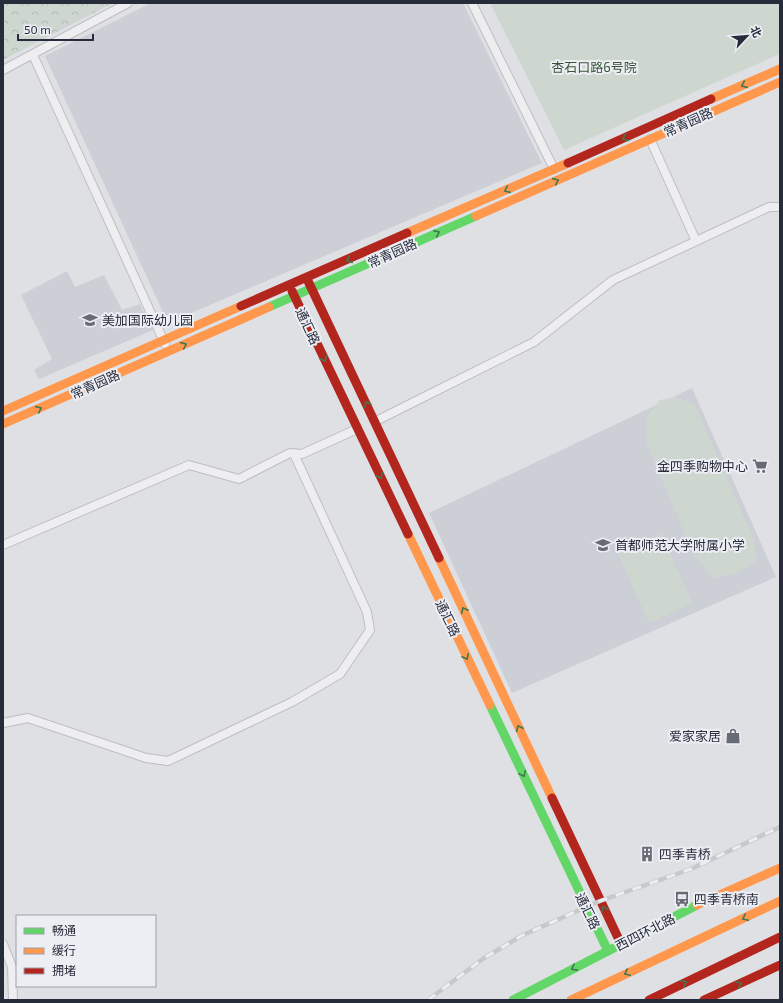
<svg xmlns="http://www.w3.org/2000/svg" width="783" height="1003" font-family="'Exo 2','Noto Sans SC',sans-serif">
	<defs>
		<pattern id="forest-crowns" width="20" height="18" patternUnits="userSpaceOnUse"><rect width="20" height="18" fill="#ced7cf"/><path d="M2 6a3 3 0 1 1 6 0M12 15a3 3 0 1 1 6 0" fill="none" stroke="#b1b9b3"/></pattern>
	</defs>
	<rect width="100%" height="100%" fill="#dfe0e4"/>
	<g fill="#cdcfd7">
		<polygon points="151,3 463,3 542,163 168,323 45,56"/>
		<polygon points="67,271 75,287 104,275 122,310 140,304 153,330 39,379 34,370 52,359 21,295"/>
		<polygon points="692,388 776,577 512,693 429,513"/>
	</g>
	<polygon fill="url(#forest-crowns)" points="3,3 113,3 3,60"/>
	<g fill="#ced7cf">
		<polygon points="490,3 780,3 780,54 564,150"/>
		<polygon points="675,397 695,405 754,541 756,561 736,573 714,578 694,556 646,441 646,418 660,400"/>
		<polygon points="661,533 692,603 649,623 618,553"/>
	</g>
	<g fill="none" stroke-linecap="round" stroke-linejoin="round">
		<g stroke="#bdbec2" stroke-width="10">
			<g id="street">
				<polyline points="472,3 554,169"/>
				<polyline points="33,55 165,344"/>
				<polyline points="3,70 128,3"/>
				<polyline points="650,139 696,241"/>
				<polyline points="376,421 534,342 613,280 769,207 780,207"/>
				<polyline points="3,545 189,465 239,479 290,453 302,454 357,429"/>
				<polyline points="3,723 28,718 146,758 168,761 292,702 340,674 370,630 367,612 294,454"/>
				<polyline points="3,944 12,967 13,1000"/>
			</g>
		</g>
		<use href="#street" stroke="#eeeef0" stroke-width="8"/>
		<g stroke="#63d668" stroke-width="9">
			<polyline points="269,307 476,216"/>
			<polyline points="490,705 608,951"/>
			<polyline points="513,1000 697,905"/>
		</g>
		<g stroke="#ff974d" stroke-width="9">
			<polyline points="711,99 780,69"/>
			<polyline points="476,216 780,82"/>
			<polyline points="407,233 568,163"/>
			<polyline points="3,411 241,306"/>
			<polyline points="3,424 269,307"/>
			<polyline points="408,534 490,705"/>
			<polyline points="439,558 552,798"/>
			<polyline points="697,905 780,868"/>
			<polyline points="571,1000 780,901"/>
		</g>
		<g stroke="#b3261e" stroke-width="9">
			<polyline points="568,163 711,99"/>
			<polyline points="308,281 439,558"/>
			<polyline points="292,291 408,534"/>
			<polyline points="241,306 407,233"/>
			<polyline points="552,798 621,944"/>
			<polyline points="649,1000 780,937"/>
			<polyline points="704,1000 780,965"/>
		</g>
		<g stroke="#c7c8cb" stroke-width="4.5">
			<polyline id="rail" points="428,1000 484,958 523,935 600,901 691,869 780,827"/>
		</g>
		<use href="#rail" stroke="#eceef4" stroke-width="3" stroke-dasharray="9" stroke-linecap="butt"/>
	</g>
	<defs><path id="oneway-chevron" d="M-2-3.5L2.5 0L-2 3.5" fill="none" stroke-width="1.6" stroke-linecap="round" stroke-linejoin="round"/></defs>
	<g stroke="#42784f">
		<use href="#oneway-chevron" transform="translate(744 85) rotate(156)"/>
		<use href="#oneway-chevron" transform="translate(625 138) rotate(156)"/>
		<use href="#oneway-chevron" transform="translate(556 181) rotate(-24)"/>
		<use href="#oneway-chevron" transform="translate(507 190) rotate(156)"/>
		<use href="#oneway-chevron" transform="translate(437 233) rotate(-24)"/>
		<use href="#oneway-chevron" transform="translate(349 260) rotate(156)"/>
		<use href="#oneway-chevron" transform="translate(184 345) rotate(-24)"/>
		<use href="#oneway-chevron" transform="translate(324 359) rotate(65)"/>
		<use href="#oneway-chevron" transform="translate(367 404) rotate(-116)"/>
		<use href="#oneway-chevron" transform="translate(39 409) rotate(-24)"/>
		<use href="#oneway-chevron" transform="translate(380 476) rotate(64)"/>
		<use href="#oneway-chevron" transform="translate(464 610) rotate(-115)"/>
		<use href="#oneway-chevron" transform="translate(466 657) rotate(64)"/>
		<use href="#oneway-chevron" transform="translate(519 728) rotate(-115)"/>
		<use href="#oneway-chevron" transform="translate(523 774) rotate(64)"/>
		<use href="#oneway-chevron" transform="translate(604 909) rotate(-116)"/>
		<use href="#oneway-chevron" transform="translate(745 918) rotate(155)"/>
		<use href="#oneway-chevron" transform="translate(574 968) rotate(152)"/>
		<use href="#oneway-chevron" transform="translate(627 973) rotate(155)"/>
		<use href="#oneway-chevron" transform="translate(684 983) rotate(-26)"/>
		<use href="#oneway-chevron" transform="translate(739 984) rotate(-25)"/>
	</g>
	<defs>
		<g id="school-bare" transform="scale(1.2)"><path d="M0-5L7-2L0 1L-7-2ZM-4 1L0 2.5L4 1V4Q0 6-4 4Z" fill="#676b76" stroke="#eceef4" stroke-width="2.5" paint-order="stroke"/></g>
		<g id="supermarket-bare" transform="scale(1.2)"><path d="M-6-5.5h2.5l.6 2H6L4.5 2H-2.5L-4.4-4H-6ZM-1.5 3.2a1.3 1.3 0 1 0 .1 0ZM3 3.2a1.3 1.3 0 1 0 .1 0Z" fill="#676b76" stroke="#eceef4" stroke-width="2.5" paint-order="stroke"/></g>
		<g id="shop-bare" transform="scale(1.2)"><path d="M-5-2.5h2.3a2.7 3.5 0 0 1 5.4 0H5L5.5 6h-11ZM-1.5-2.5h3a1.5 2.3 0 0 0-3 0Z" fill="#676b76" stroke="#eceef4" stroke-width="2.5" paint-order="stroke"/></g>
		<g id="building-bare" transform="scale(1.2)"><path d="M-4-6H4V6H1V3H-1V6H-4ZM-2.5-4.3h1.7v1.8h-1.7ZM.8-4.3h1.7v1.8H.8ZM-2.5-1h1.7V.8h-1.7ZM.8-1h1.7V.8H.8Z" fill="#676b76" stroke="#eceef4" stroke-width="2.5" paint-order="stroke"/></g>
		<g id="bus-bare" transform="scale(1.2)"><path d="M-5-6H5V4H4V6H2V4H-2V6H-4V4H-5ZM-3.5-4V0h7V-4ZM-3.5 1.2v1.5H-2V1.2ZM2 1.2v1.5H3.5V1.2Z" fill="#676b76" stroke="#eceef4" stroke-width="2.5" paint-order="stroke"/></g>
	</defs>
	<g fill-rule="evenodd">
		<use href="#school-bare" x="90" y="320"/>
		<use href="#supermarket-bare" x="760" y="466"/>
		<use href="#school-bare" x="603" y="545"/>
		<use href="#shop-bare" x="733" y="736"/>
		<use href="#building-bare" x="647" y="854"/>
		<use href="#bus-bare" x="682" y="899"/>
	</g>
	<g text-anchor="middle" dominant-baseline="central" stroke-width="4" stroke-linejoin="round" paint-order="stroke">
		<g font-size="13" fill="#375636" stroke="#eceef4">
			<text x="594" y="67">杏石口路6号院</text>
		</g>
		<g font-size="13" fill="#272c3b" stroke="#eceef4">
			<text transform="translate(688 122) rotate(-24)">常青园路</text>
			<text transform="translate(392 253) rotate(-24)">常青园路</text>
			<text transform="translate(308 326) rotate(65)">通汇路</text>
			<text transform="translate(95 384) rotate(-24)">常青园路</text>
			<text transform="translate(448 618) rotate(64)">通汇路</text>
			<text transform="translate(588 911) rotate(64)">通汇路</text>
			<text transform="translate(645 932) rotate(-27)">西四环北路</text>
		</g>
		<g font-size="13" fill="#272c3b" stroke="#eceef4" text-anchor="start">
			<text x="102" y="320">美加国际幼儿园</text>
			<text x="748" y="466" text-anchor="end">金四季购物中心</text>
			<text x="615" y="545">首都师范大学附属小学</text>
			<text x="721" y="736" text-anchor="end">爱家家居</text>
			<text x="659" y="854">四季青桥</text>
			<text x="694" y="899">四季青桥南</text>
		</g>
	</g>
	<rect width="783" height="1003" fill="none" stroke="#272c3b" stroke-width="8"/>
	<rect x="16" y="915" width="140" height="72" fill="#eceef4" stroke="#9da0aa"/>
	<rect x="24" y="928" width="20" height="6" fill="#63d668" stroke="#9da0aa"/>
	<text x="52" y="935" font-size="12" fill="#272c3b">畅通</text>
	<rect x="24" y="948" width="20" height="6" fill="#ff974d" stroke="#9da0aa"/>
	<text x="52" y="955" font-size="12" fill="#272c3b">缓行</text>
	<rect x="24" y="968" width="20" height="6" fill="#b3261e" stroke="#9da0aa"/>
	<text x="52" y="975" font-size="12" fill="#272c3b">拥堵</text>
	<g transform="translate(747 36) rotate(64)" stroke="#eceef4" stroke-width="3" paint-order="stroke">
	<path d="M0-3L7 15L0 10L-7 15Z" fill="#272c3b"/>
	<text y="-6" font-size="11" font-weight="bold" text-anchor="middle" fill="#272c3b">北</text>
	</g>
	<path d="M18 34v6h75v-6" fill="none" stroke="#272c3b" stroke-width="2"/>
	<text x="24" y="34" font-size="12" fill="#272c3b" stroke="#eceef4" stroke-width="3" paint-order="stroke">50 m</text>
</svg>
